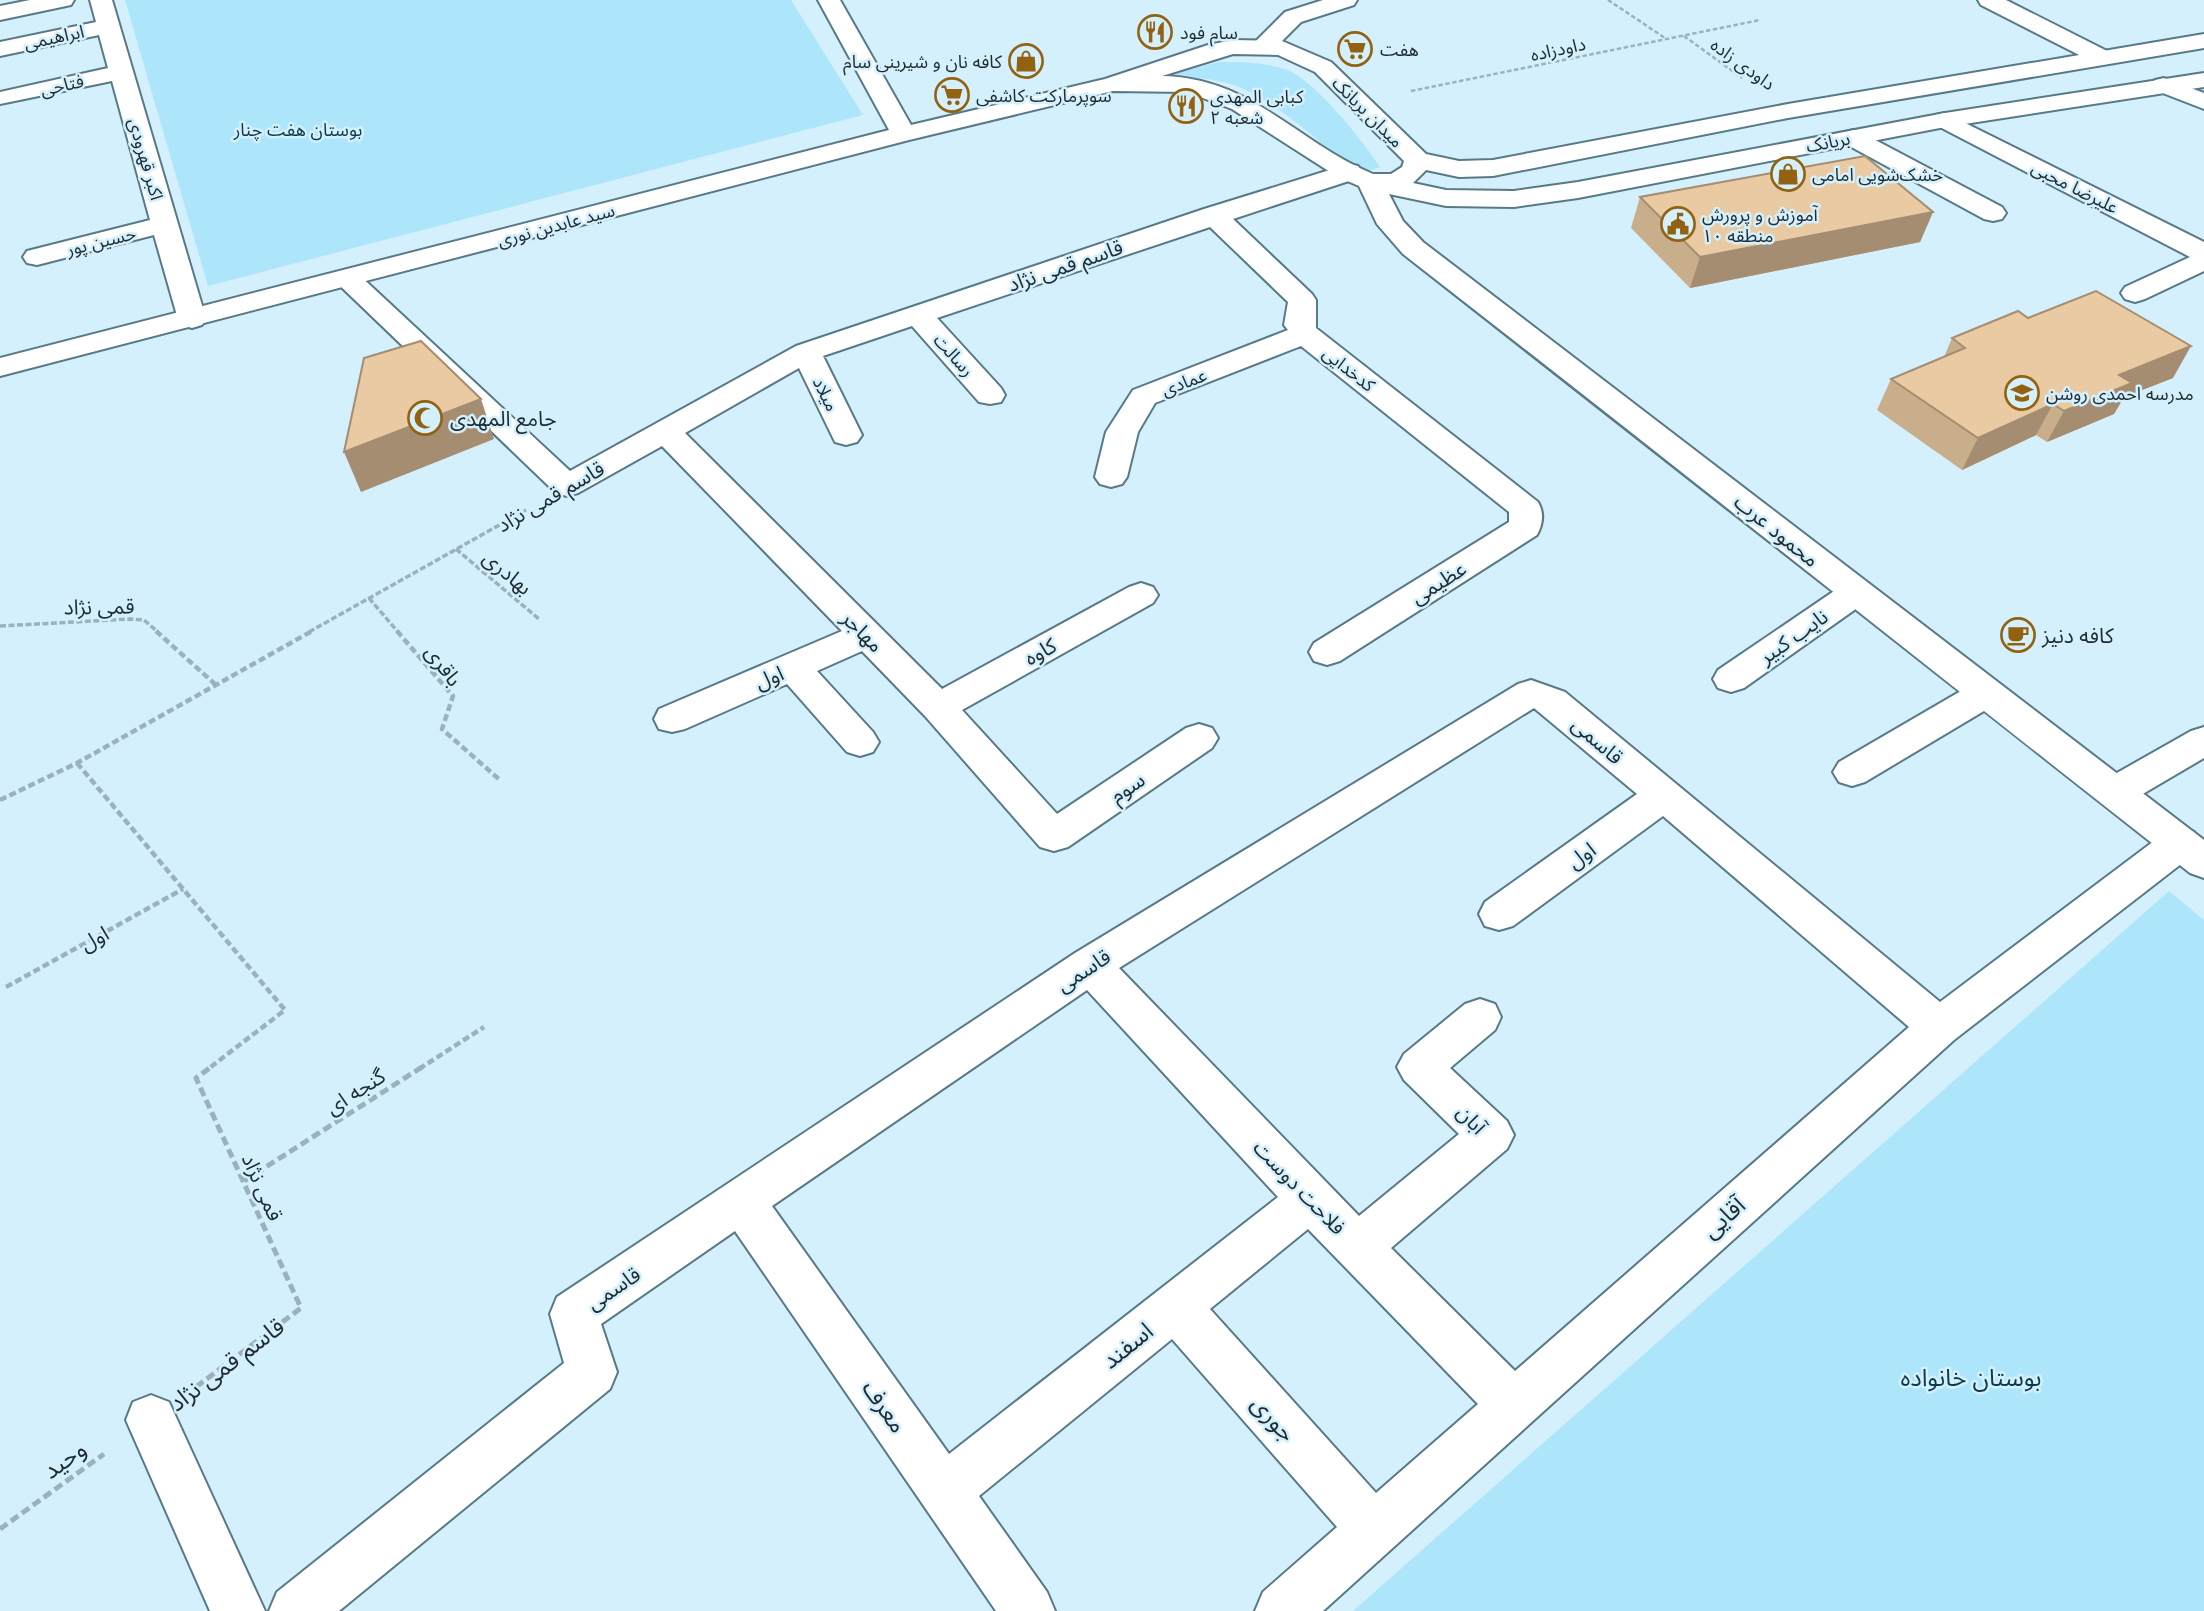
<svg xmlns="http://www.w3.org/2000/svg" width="2204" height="1611" font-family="Mulish,'Noto Sans Arabic',sans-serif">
	<rect width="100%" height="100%" fill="#d4f0fc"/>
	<g fill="#ade5fb">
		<polygon points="125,0 791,0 863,115 208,286"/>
		<path d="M 1219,62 C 1242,62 1263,62 1285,69 C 1312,77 1364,142 1380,167 L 1371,170 L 1358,171 C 1318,144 1282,104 1237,86 C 1214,78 1190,77 1166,76 Z"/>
		<polygon points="2169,891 2204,920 2204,1611 1353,1611"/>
	</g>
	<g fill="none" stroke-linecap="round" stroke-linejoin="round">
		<g stroke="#587986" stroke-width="4">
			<g id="minor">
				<polygon points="30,0 74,0 71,5 0,20 0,6"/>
				<polygon points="90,0 112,0 206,319 202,325 192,328 182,325 178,319 154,235 37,265 27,263 23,257 27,251 150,220 112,81 0,104 0,92 108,68 99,35 0,56 0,42 96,22"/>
				<polygon points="1323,0 1357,0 1354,5 1301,22 1272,51 1256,51 1252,46 1256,41 1285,12"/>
				<polygon points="1978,0 2006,0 2111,53 2115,58 2111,63 2095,63 1981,5"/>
				<polygon points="2164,78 2204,93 2204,109 2155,90 2152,85 2155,80"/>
				<polygon points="1945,113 2204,242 2204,271 2145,299 2135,302 2125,299 2121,293 2125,287 2190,257 1936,125 1933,120 1936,115"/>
				<polygon points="1853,130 1862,133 2002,207 2006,213 2002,219 1993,221 1984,219 1844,143 1840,138 1844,133"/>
				<path d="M 1349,164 L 1358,166 L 1362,172 L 1358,178 L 1233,219 L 1312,294 L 1316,300 L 1316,328 L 1538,502 C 1544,512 1543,524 1537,535 L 1340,661 L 1327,665 L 1314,661 L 1309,652 L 1314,643 L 1509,522 L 1509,512 L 1301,346 L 1155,403 L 1138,432 L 1127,477 L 1122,484 L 1111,487 L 1100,484 L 1095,477 L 1106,432 L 1133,390 L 1288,330 L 1284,325 L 1288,302 L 1210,227 L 937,318 L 1001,388 L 1005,395 L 1001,402 L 990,404 L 979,402 L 912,326 L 823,356 L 862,435 L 857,442 L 846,445 L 835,442 L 799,368 L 685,433 L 942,689 L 1129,587 L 1141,583 L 1153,587 L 1158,595 L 1153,603 L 962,710 L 1057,814 L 1186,728 L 1199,724 L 1212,728 L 1218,738 L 1212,748 L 1068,847 L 1054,851 L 1040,847 L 925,716 L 862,651 L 817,671 L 873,732 L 879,742 L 873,752 L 860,756 L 847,752 L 787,684 L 685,729 L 672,732 L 659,729 L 654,719 L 659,709 L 842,631 L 662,446 L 578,493 L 567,496 L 556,493 L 333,279 L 337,273 L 347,271 L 357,273 L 570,471 L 796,346 L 1204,209 Z"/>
				<polygon points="1855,581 1867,585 1872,593 1867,601 1744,688 1731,692 1718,688 1713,679 1718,670 1843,585"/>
				<path d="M 1531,680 L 1565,692 L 1940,1002 L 2166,832 L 2180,828 L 2194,832 L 2200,843 L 2194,854 L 1954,1040 L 1323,1611 L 1255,1611 L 1263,1592 L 1337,1527 L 1172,1339 L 979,1496 L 1047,1592 L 1055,1611 L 996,1611 L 735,1231 L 601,1324 L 617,1372 L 610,1389 L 339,1611 L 269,1611 L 277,1592 L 564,1363 L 550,1314 L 557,1297 L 1075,953 L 1518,684 ZM 1534,708 L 1637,794 L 1485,902 L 1479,914 L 1485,926 L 1499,930 L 1513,926 L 1663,816 L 1909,1027 L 1515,1371 L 1391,1248 L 1507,1149 L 1514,1135 L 1507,1121 L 1450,1068 L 1495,1030 L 1501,1017 L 1495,1004 L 1480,999 L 1465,1004 L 1404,1054 L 1397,1067 L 1404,1080 L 1459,1134 L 1359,1216 L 1119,968 ZM 1087,990 L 1278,1197 L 949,1454 L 772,1206 ZM 1308,1229 L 1478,1404 L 1376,1493 L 1210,1309 Z"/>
				<polygon points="1986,680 1999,684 2004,693 1999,702 1865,782 1852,786 1839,782 1833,772 1839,762 1973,684"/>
				<polygon points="2204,727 2204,758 2129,802 2115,807 2101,802 2096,792 2101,782 2191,731"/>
				<polygon points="151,1395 169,1402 265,1611 210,1611 126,1420 133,1402"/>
			</g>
		</g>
		<g stroke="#587986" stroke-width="4">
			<path id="secondary" d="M 818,0 L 840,0 L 911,125 L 1105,79 L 1208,45 L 1233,40 L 1282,41 L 1331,62 L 1426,154 L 1459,161 L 1493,160 L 1788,104 L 2204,34 L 2204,48 L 1788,118 L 1493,176 L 1459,177 L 1426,170 L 1413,183 L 1446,190 L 1514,191 L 1578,182 L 1945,113 L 2204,73 L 2204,87 L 1945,127 L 1578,198 L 1514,207 L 1446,206 L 1389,194 L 1403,221 L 1423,242 L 2204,840 L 2204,878 L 2190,873 C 1927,667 1667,459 1403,254 L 1377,224 L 1359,186 L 1338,177 L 1232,109 L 1187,92 L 1113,91 L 909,140 L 0,376 L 0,358 L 889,130 ZM 1233,54 L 1278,55 L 1315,72 L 1404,161 L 1402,167 L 1391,174 L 1373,174 C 1296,142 1253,78 1162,76 Z"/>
		</g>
		<g stroke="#9bb2bc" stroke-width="2.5" stroke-dasharray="4.5 2.5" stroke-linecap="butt">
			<polyline points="1608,0 1665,38"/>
			<polyline points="1684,36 1742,78"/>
			<polyline points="1411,91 1760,20"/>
		</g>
		<g stroke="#9bb2bc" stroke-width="3.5" stroke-dasharray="6 2.5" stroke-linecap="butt">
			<polyline points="456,549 539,619"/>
			<polyline points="369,598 398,632"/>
			<polyline points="0,626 130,619 144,620 158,632"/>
			<polyline points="309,632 526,510"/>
		</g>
		<g stroke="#9bb2bc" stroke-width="4.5" stroke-dasharray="7 3.5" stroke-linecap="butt">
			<polyline points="156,631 216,685"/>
			<polyline points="397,631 453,696 442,729 501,781"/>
			<polyline points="77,763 285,1010 208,1069"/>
			<polyline points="0,800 77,763 312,631"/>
			<polyline points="6,987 183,889"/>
			<polyline points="419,1069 484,1027"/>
		</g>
		<g stroke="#9bb2bc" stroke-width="5" stroke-dasharray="9 4.5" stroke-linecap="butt">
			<polyline points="244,1181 422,1067"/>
			<polyline points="196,1387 301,1308 196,1078 211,1067"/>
			<polyline points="0,1529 104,1454"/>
		</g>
		<use href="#minor" fill="#fff" fill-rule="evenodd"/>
		<use href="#secondary" fill="#fff" fill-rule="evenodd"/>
	</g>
	<g fill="#c9ae8b">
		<polygon points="1640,197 1933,212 1920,242 1690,288 1631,228"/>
		<polygon points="2028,318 2173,378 2124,397 2114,414 2047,442 2036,435 1962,470 1877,410 1891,379 1944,357 1952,338"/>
	</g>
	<g fill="#a48d71">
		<polygon points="1933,212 1920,242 1690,288 1700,257"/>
		<polygon points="2191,346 2173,378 2124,397 2114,414 2047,442 2064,411 2119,375"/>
		<polygon points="481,399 494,439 361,492 344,452"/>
		<polygon points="2053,404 2036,435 1962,470 1978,438"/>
	</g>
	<g fill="#eacaa2" stroke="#a48d71" stroke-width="2">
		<polygon points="1865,156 1933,212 1700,257 1640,197"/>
		<polygon points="2096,291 2191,346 2119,375 2132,383 2064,411 2053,404 1978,438 1891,379 1965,348 1952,338 2018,311 2028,318"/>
		<polygon points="421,341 481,399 344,452 364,358"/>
	</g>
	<defs>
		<g id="restaurant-ring" transform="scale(1.75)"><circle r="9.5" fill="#d4f0fc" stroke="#926211" stroke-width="1.5"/><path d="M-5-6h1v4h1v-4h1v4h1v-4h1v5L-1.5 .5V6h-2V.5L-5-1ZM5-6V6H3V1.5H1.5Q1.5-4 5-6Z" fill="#926211"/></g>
		<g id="supermarket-ring" transform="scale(1.75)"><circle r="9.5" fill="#d4f0fc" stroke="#926211" stroke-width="1.5"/><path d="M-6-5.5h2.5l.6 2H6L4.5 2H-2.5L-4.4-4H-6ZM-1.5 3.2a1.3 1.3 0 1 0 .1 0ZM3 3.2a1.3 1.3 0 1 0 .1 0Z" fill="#926211"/></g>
		<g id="shop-ring" transform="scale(1.75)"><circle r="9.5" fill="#d4f0fc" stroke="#926211" stroke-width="1.5"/><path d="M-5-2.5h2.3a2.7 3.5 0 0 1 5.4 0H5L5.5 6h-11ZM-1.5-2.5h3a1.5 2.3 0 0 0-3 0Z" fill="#926211"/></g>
		<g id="civic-ring" transform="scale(1.75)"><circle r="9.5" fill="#d4f0fc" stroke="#926211" stroke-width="1.5"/><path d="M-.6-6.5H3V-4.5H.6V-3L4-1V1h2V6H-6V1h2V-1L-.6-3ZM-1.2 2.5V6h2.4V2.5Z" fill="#926211"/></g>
		<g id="school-ring" transform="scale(1.75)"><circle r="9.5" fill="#d4f0fc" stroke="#926211" stroke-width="1.5"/><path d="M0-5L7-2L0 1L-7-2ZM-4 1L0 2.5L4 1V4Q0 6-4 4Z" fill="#926211"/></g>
		<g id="mosque-ring" transform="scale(1.75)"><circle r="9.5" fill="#d4f0fc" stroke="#926211" stroke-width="1.5"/><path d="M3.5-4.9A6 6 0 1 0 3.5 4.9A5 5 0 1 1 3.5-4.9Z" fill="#926211"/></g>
		<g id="cafe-ring" transform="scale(1.75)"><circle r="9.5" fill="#d4f0fc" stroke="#926211" stroke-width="1.5"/><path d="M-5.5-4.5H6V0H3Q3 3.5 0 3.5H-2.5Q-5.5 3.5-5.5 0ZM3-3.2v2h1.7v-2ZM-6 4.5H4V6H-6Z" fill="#926211"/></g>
	</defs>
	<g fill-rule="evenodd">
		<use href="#restaurant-ring" x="1155" y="32"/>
		<use href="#supermarket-ring" x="1355" y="49"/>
		<use href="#shop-ring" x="1026" y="61"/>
		<use href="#supermarket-ring" x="952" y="95"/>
		<use href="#restaurant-ring" x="1186" y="106"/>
		<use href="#shop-ring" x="1788" y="174"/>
		<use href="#civic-ring" x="1678" y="224"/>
		<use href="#school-ring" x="2022" y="393"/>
		<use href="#mosque-ring" x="425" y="418"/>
		<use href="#cafe-ring" x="2018" y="635"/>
	</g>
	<g text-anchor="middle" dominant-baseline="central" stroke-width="5" stroke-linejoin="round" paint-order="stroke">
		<g font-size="18" fill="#1e2c32" stroke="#d4f0fc" text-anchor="start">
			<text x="1180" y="32">سام فود</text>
			<text x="1380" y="49">هفت</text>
			<text x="1002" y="61" text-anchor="end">کافه نان و شیرینی سام</text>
			<text x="976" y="95">سوپرمارکت کاشفی</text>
			<text x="1210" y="96">کبابی المهدی<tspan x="1210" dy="21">شعبه ۲</tspan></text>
			<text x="1812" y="174">خشک‌شویی امامی</text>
			<text x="1702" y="214">آموزش و پرورش<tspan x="1702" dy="21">منطقه ۱۰</tspan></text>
			<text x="2046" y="393">مدرسه احمدی روشن</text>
		</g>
		<g font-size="18" fill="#1e2c32" stroke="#d4f0fc">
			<text transform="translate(54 37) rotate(-12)">ابراهیمی</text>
			<text transform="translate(1558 49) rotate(-12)">داودزاده</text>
			<text transform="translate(1743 64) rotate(36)">داودی زاده</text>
			<text transform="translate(62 85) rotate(-13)">فتاحی</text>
			<text transform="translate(1368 112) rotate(45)">میدان بریانک</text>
			<text transform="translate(1828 142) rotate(-11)">بریانک</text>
			<text transform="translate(146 159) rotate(74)">اکبر قهرودی</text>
			<text transform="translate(2075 187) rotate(27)">علیرضا محبی</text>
			<text transform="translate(556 225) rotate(-15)">سید عابدین نوری</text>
			<text transform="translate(101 241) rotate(-14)">حسین پور</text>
			<text transform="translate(954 355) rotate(48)">رسالت</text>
			<text transform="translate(1349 369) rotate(38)">کدخدایی</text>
			<text transform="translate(1184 382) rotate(-21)">عمادی</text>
			<text transform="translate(826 394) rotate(64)">میلاد</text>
		</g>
		<g font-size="18" fill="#093b4b" stroke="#d4f0fc">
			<text x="298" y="129">بوستان هفت چنار</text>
		</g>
		<g font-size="21" fill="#1e2c32" stroke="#d4f0fc">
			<text transform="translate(1065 265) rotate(-19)">قاسم قمی نژاد</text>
			<text transform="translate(550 496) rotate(-30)">قاسم قمی نژاد</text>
			<text transform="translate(1777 530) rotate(39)">محمود عرب</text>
			<text transform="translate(508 572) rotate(40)">بهادری</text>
			<text transform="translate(1438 582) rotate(-32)">عظیمی</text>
			<text transform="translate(99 606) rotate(-1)">قمی نژاد</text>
			<text transform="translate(863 631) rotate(45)">مهاجر</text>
			<text transform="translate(1793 636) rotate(-35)">نایب کبیر</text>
			<text transform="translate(1040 651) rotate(-29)">کاوه</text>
			<text transform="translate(444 665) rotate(53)">باقری</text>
			<text transform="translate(769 677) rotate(-23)">اول</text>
			<text transform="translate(1598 740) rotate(41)">قاسمی</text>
			<text transform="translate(1127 787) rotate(-34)">سوم</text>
			<text transform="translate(1581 855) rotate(-36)">اول</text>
			<text transform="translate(94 938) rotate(-29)">اول</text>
			<text transform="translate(1083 970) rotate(-33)">قاسمی</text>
			<text transform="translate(355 1091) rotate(-33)">گنجه ای</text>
			<text transform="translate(1472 1119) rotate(47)">آبان</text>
			<text transform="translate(263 1187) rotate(66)">قمی نژاد</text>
			<text transform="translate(1300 1187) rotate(46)">فلاحت دوست</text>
			<text transform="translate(613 1288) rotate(-34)">قاسمی</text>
		</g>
		<g font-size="21" fill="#1e2c32" stroke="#d4f0fc" text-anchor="start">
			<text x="450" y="418">جامع المهدی</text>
			<text x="2042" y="635">کافه دنیز</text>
		</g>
		<g font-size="24" fill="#1e2c32" stroke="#d4f0fc">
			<text transform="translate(1723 1217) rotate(-42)">آقایی</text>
			<text transform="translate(1127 1345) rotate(-39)">اسفند</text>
			<text transform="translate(226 1364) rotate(-37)">قاسم قمی نژاد</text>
			<text transform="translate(885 1406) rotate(55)">معرف</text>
			<text transform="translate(1274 1418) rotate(48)">جوری</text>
			<text transform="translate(64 1459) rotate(-36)">وحید</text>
		</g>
		<g font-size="24" fill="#093b4b" stroke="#d4f0fc">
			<text x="1971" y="1377">بوستان خانواده</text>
		</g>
	</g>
</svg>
